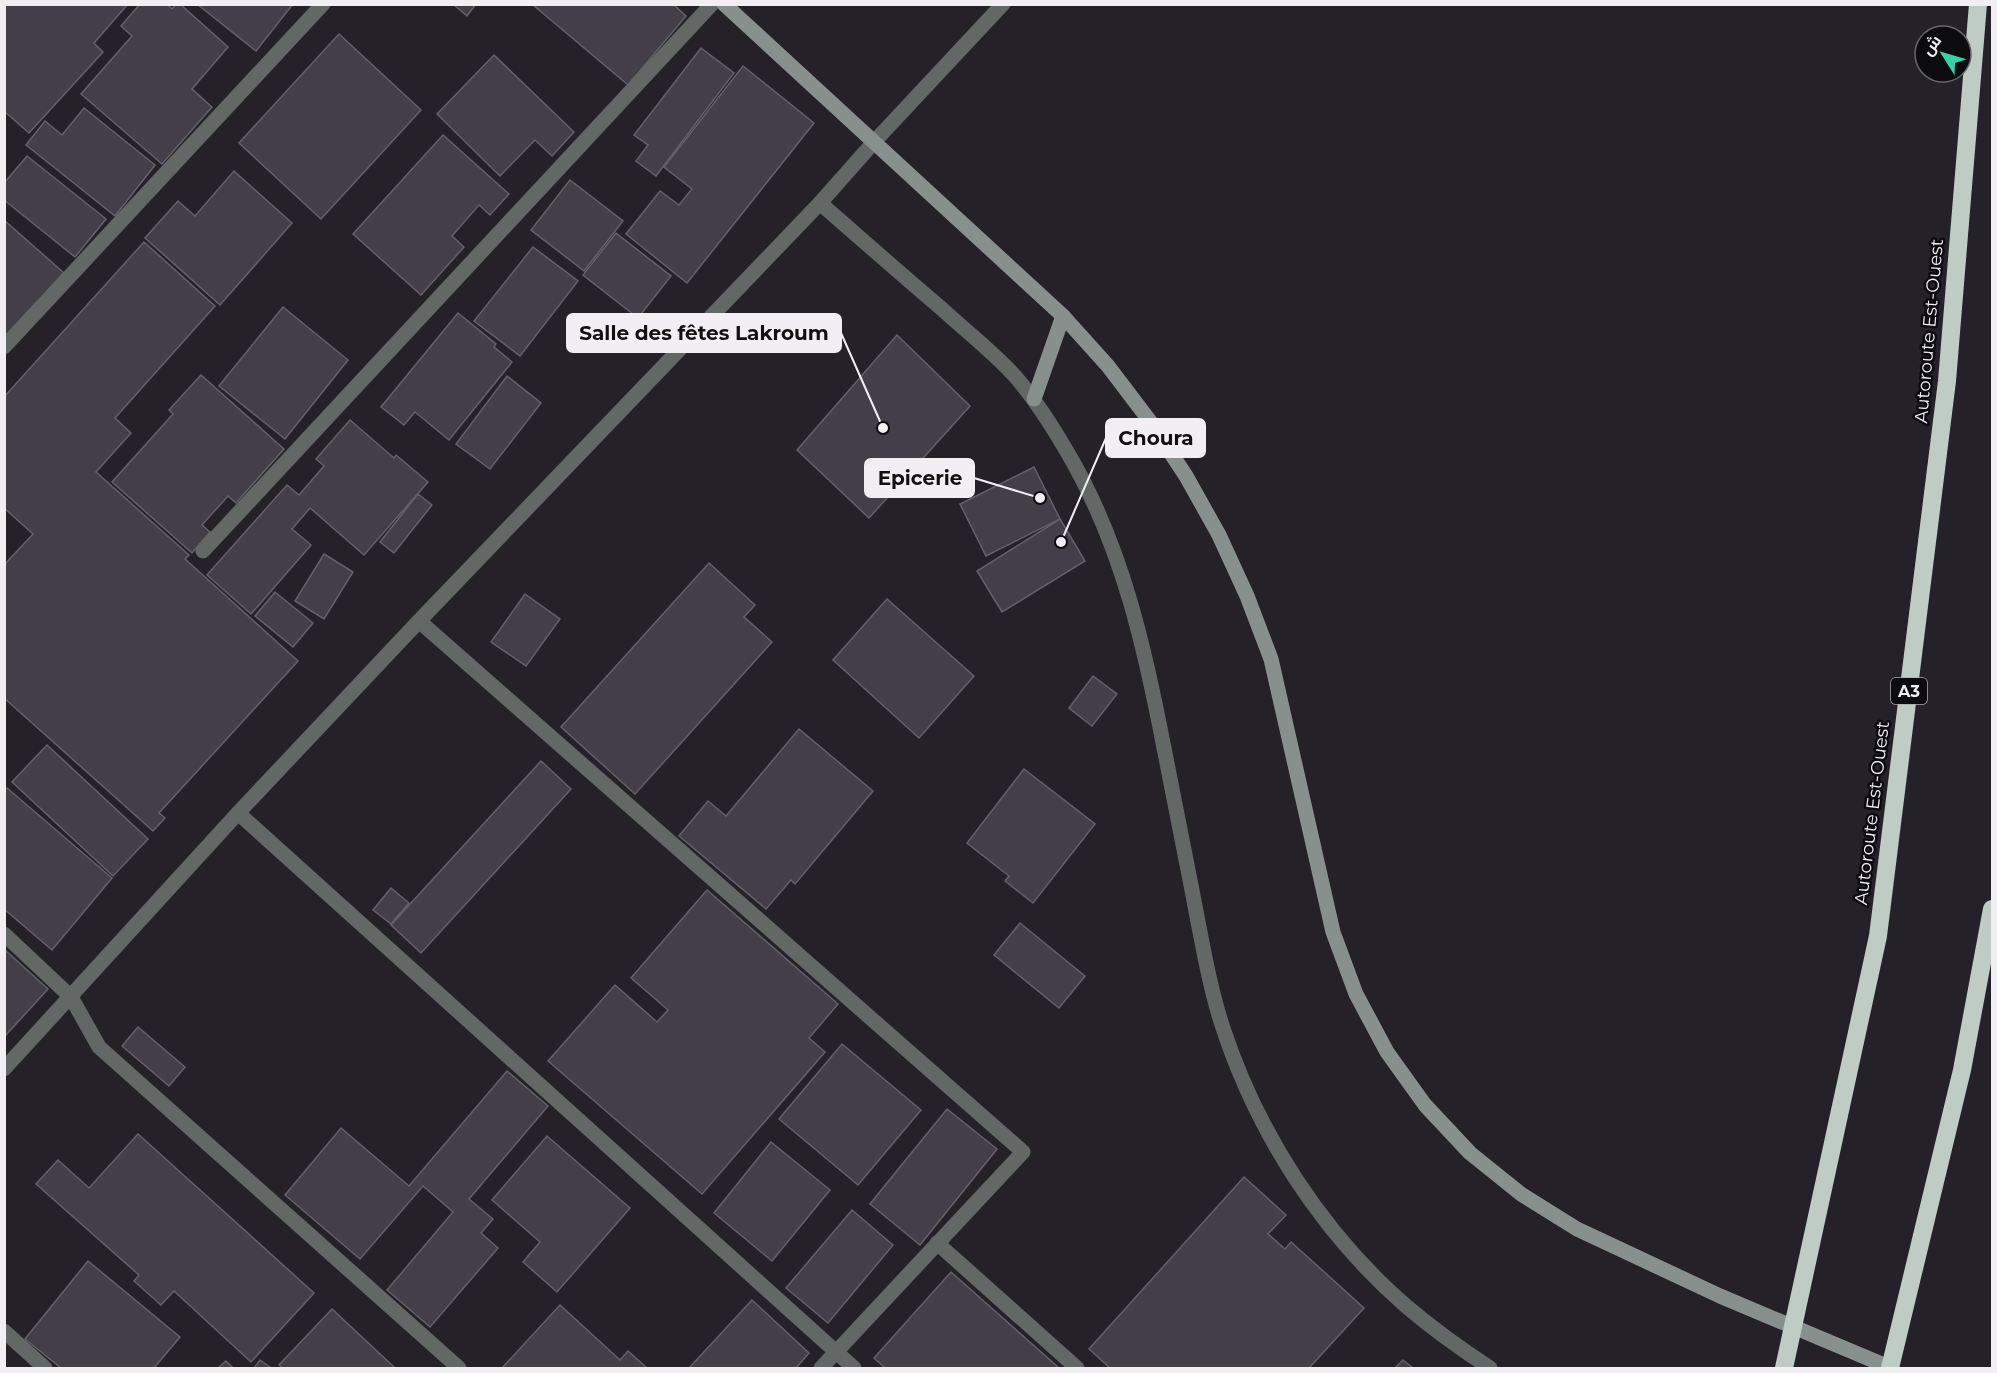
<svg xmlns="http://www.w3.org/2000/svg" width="1997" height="1373" font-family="Montserrat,Cairo,sans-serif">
	<rect width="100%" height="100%" fill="#242129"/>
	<g fill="#423f48" stroke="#64616a" stroke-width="1.5">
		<polygon points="4,4 128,4 94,43 103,52 29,133 4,111"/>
		<polygon points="140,4 167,4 172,9 176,4 180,4 228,47 192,89 212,107 162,164 81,94 132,36 121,26"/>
		<polygon points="197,4 293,4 256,51"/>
		<polygon points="453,4 476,4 467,16"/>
		<polygon points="532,4 673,4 686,16 628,85"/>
		<polygon points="339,34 421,110 321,219 239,143"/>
		<polygon points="701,48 734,73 656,176 636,161 648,145 634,135"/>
		<polygon points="494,55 574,132 552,156 535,140 500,176 437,114"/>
		<polygon points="743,66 814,123 687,283 626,234 660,191 679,205 692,189 664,167"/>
		<polygon points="84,108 155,165 115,216 26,145 45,121 62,135"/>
		<polygon points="443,135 509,194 490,215 479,205 452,236 464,247 421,295 353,234"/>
		<polygon points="27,156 106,219 75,257 4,200 4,183"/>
		<polygon points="234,171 292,223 220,305 145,238 178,201 195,216"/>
		<polygon points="570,180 623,221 584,271 531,230"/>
		<polygon points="4,220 64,273 4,339"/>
		<polygon points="616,233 671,276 638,318 583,275"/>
		<polygon points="144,242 215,306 115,418 131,433 96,472 189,555 185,559 298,661 159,813 165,818 153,831 4,698 4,565 33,534 4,508 4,397"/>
		<polygon points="533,247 578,281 520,356 474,321"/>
		<polygon points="283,307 348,360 285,439 219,386"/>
		<polygon points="458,313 496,344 494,347 512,362 449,440 415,412 404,425 381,407"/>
		<polygon points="897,335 970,406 869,518 797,450"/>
		<polygon points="201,375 284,449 236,503 228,496 202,525 210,532 192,553 112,482 173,414 169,410"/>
		<polygon points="507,376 541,403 490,469 456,444"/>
		<polygon points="350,420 394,458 396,455 428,482 364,555 310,508 292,529 311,545 251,614 207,575 287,485 299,495 324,466 316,459"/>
		<polygon points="1034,467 1060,519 986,556 960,504"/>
		<polygon points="418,494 432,505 394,553 380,542"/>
		<polygon points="1060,519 1085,561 1002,612 977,571"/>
		<polygon points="324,554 353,572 324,619 295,601"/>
		<polygon points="709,563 755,605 744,617 772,642 635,794 561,727"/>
		<polygon points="275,592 313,623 293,647 255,616"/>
		<polygon points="525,594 560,619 526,666 491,642"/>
		<polygon points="887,599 974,676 919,738 833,660"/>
		<polygon points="1093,676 1117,694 1092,726 1069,708"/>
		<polygon points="799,729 873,791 795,884 791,880 766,909 679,836 708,801 726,816"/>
		<polygon points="47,745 148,839 113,876 12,782"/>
		<polygon points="541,761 571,789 421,953 391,925"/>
		<polygon points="1024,769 1095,824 1033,903 1005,881 1009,876 967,843"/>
		<polygon points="7,788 112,878 52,950 4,909 4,790"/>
		<polygon points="391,888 409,903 391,924 373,910"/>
		<polygon points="707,890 838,1004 809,1038 825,1052 702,1194 548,1061 615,985 657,1022 668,1010 631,978"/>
		<polygon points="1020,923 1085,976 1059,1008 994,955"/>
		<polygon points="4,949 48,989 4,1037"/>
		<polygon points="138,1027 185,1067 169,1086 122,1046"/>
		<polygon points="842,1044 921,1110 858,1185 779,1119"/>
		<polygon points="507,1071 548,1106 469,1199 493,1219 481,1233 498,1248 430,1327 387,1290 453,1212 423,1186 360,1259 285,1195 341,1128 409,1186"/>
		<polygon points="947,1109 997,1149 920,1245 870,1204"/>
		<polygon points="138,1134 314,1293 251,1362 174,1291 161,1305 134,1281 139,1275 36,1184 58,1160 89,1188"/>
		<polygon points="547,1136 630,1208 557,1292 523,1262 540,1242 492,1200"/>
		<polygon points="771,1142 830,1190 772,1261 714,1213"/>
		<polygon points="1244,1177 1286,1215 1268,1234 1285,1249 1291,1242 1364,1308 1309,1368 1110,1368 1089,1349"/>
		<polygon points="852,1210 893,1245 828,1323 786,1288"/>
		<polygon points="88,1261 180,1337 154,1368 61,1368 25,1339"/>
		<polygon points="951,1272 1059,1368 885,1368 874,1358"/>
		<polygon points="752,1300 809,1353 796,1368 689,1368"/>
		<polygon points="560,1305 620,1360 628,1351 647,1368 502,1368"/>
		<polygon points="332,1309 395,1368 283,1368 279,1365"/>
		<polygon points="260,1360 271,1368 254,1368"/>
		<polygon points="1403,1360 1413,1368 1395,1368"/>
		<polygon points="226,1361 233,1368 218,1368"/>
	</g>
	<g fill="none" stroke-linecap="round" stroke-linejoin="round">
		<g stroke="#636866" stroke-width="15">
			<path d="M 820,203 C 861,239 901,274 942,309 C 966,331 992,351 1014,375 C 1037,401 1056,432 1073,462 C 1123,551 1145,649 1164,748 C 1174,800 1185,853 1195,906 C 1203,947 1210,989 1223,1028 C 1258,1134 1322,1233 1406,1306 C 1433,1329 1461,1349 1490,1368"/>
			<polyline points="4,347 323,4"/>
			<polyline points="203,551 712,4"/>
			<polyline points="419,621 1023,1152 821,1368"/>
			<polyline points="238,813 854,1368"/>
			<polyline points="4,934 71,997 99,1047 459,1368"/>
			<polyline points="4,1069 238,813 419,621 820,203 874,142 1003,4"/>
			<polyline points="937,1243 1077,1368"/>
			<polyline points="4,1331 45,1368"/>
		</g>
		<g stroke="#88908d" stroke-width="15">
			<polyline points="724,4 1063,316 1108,366 1149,420 1186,476 1219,535 1247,596 1271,659 1333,932 1356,994 1387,1052 1425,1105 1470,1153 1521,1194 1577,1229 1720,1296 1891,1368"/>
			<polyline points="1034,399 1063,316"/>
		</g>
		<g stroke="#bfccc6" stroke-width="18">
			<polyline points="1784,1368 1878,936 1947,381 1978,4"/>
			<polyline points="1890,1368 1962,1070 1992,909"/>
		</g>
	</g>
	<g text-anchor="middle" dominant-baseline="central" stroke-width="5" stroke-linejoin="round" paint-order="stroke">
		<rect fill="#0c0b0f" stroke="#acabaf" stroke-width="1.5" x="1891" y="678" width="36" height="26" rx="4.5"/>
		<g font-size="16" font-weight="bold" fill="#f1eff4">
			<text x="1909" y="691">A3</text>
		</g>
		<g font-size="18" fill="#f1eff4" stroke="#0c0b0f">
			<text transform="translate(1929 331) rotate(-85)">Autoroute Est-Ouest</text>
			<text transform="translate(1872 813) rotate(-83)">Autoroute Est-Ouest</text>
		</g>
	</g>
	<path fill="none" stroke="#f1eff4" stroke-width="2" d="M883 428L841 333M1061 542L1106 438M1040 498L974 478"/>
	<g fill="#f1eff4" stroke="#0c0b0f" stroke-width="2">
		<circle cx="883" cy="428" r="6"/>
		<circle cx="1061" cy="542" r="6"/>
		<circle cx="1040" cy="498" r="6"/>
	</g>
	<g fill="#f1eff4" stroke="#f1eff4" stroke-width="2">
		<rect x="567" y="314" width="274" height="38" rx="6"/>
		<rect x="1106" y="419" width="99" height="38" rx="6"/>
		<rect x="865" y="459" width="109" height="38" rx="6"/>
	</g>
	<g font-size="20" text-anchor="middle" font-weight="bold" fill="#111">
		<text x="704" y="340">Salle des fêtes Lakroum</text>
		<text x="1156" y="445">Choura</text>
		<text x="920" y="485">Epicerie</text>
	</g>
	<rect width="1997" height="1373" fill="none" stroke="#f1eff4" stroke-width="12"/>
	<g transform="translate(1943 54) rotate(307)"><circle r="28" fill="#0c0b0f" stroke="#68666b" stroke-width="1.5"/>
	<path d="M0-4.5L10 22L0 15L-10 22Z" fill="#33d4a8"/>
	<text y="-9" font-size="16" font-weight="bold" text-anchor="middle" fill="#f1eff4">ش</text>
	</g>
</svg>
